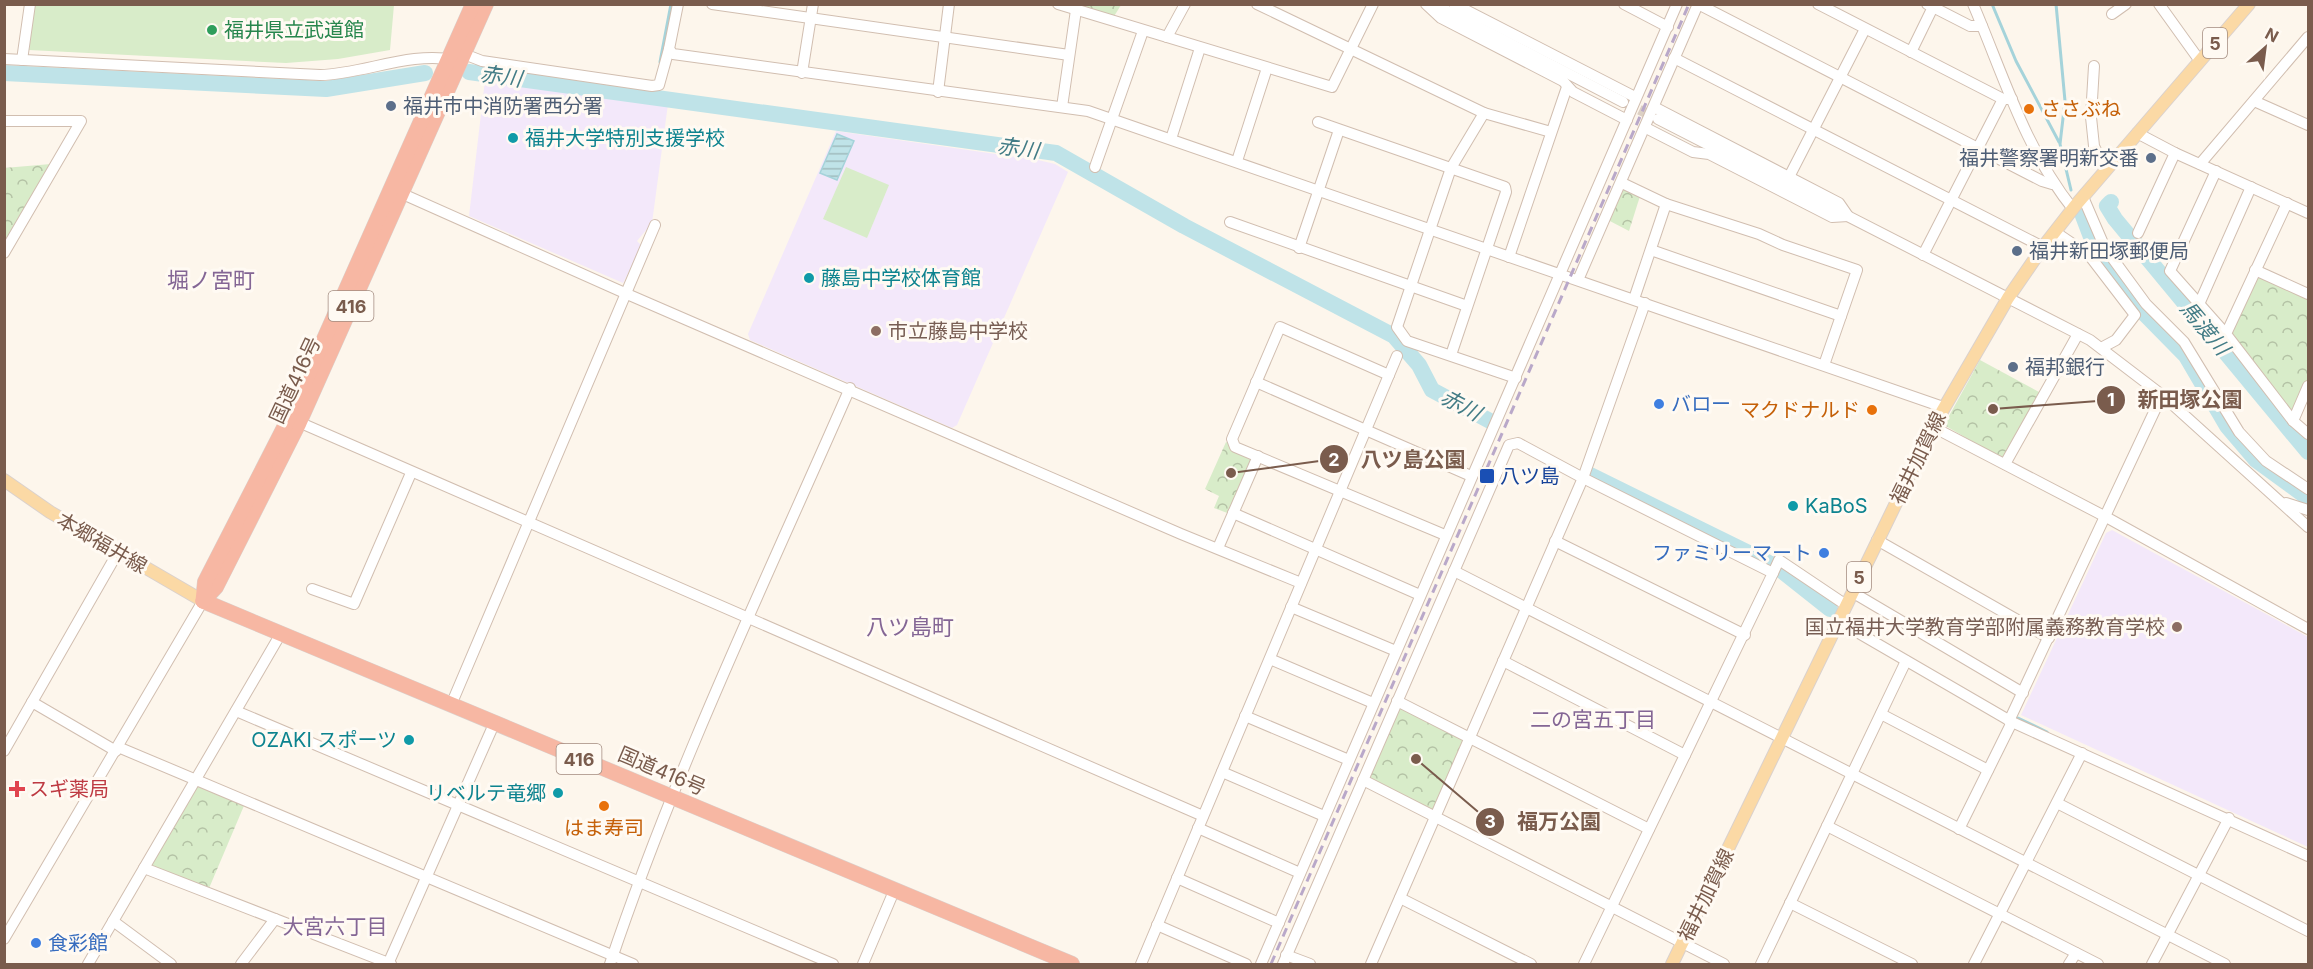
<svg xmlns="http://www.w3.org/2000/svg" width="2313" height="969" font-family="Inter,'Noto Sans JP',sans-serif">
	<defs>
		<pattern id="park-crowns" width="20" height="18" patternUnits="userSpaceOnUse" patternTransform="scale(1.5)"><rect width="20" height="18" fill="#d8ecc9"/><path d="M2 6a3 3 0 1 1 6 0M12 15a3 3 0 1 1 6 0" fill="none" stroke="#b4c2a5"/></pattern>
		<pattern id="water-rules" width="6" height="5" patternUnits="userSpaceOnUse" patternTransform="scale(1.5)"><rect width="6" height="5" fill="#bfe3e8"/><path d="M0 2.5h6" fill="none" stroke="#a0bbbe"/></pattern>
	</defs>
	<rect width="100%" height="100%" fill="#fdf6ec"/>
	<g fill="#f3e8fa">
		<polygon points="485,80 668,104 652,223 637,241 642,246 623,283 469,216"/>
		<polygon points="836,131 1038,160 1055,164 1068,172 957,425 952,428 750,340 748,334"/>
		<polygon points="2112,530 2308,637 2308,847 2021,715 2106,533"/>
	</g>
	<g fill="url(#park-crowns)">
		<polygon points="1079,4 1121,5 1113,18"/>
		<polygon points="51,164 4,242 4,168"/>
		<polygon points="1622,183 1641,193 1629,231 1606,219"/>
		<polygon points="2255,270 2308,294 2308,386 2293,421 2226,334"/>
		<polygon points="1980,360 2041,393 2003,459 1944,425"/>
		<polygon points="1226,442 1258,456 1230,514 1214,508 1219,496 1205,489"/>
		<polygon points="1397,701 1470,737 1435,817 1363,780"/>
		<polygon points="196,780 246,801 207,893 144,868"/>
	</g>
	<g fill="#d8ecc9">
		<polygon points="35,5 394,5 390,50 338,59 286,63 29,50"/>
		<polygon points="846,167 889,185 867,238 823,219"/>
	</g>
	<polygon fill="url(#water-rules)" stroke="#a5d3da" stroke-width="1.5" points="837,134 854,141 837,180 820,173"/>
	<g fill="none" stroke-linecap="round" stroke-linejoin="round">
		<g stroke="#a5d3da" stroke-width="3">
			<polyline points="1992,4 2016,61 2059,142"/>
			<polyline points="2056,4 2065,101 2060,144 2071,190"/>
			<polyline points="660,62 671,4"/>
			<polyline points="654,96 654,93"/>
			<polyline points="2018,718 2047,732"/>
		</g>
		<g stroke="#bfe3e8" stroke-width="16">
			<polyline points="469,72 1056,153 1184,226 1394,336 1419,365 1432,390 1490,421"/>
			<polyline points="4,73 326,89 425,73"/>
			<polyline points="2111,202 2107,206 2115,219 2308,452"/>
			<polyline points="2083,216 2094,245 2128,297 2186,356 2227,426 2256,460 2308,498"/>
			<polyline points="1590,475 1777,567 1830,609"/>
		</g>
		<polyline stroke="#dcd0c4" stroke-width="10" stroke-dasharray="10 5" stroke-linecap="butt" points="1626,103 1658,119"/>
		<g stroke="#d1beb0" stroke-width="12">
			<g id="minor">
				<polyline points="678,4 669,49 673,54 1088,111 1943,407"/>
				<polyline points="712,4 1069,55"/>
				<polyline points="1058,4 1332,87 1373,4"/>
				<polyline points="1257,4 1484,113 1551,132"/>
				<polyline points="1426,4 1441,18 1563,81 1573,92 1627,120"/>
				<polyline points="1434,4 1623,102"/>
				<polyline points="1454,4 1635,97"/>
				<polyline points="1624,4 1668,27"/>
				<polyline points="1698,4 2042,181 2052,184"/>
				<polyline points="1818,4 2003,99 2012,99"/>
				<polyline points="1927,4 1970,26 1982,26"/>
				<path d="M 1973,4 C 2003,74 2025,149 2073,209"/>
				<polyline points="2159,4 2200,61"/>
				<polyline points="2112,14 2126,4"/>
				<polyline points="1167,37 1185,4"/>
				<polyline points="1911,52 1933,7"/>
				<polyline points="464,54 482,61 652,86 659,85 669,49"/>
				<polyline points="1674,58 2043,247"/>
				<path d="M 4,59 L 320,75 C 365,74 409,51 455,60"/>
				<polyline points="22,60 30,4"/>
				<polyline points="2094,66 2091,117 2094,146 2105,170"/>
				<polyline points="802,73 813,4"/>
				<polyline points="938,92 949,4"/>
				<polyline points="2254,101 2308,125"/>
				<polyline points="1062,107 1076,10"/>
				<polyline points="1484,113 1451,168 1397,327 1407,341 1516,378"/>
				<polyline points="1658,119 2090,340 2162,395 2308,527"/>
				<polyline points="4,121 81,121 4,253"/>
				<polyline points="1318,122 1505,187 1506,192 1451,355"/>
				<polyline points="1646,128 1693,152 1709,154 1832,217 1848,216 1839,203 1654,107"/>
				<polyline points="2137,133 2175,153 2308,213"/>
				<polyline points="1171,139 1200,48"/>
				<polyline points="1237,161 1267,68"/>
				<polyline points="2200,164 2308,37"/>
				<polyline points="1095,167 1143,31"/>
				<polyline points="2216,171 2170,271 2226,334"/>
				<polyline points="1789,177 1865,29"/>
				<polyline points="1622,183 1666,204 1759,234 1783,245 1857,270 1824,365"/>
				<polyline points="396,191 627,294 1181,534 1301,583"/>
				<polyline points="2083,197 2105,248 2146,304 2184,342 2239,432 2266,461 2308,489"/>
				<polyline points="2287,203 2226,334 2293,421 2308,434"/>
				<polyline points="1230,222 1467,306"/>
				<polyline points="2055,232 2089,255 2135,315 2116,340 2101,348"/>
				<polyline points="2138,233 2175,153"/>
				<polyline points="1299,248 1339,130"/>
				<polyline points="1651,250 1841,316"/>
				<polyline points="1923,255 2003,99"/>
				<polyline points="1509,257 1567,87"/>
				<polyline points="2255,270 2308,294"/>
				<polyline points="1578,280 1698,4"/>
				<polyline points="1634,299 1666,204"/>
				<polyline points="2200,302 2251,187"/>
				<polyline points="1389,375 1280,327 1232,439 1235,447 1445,535"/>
				<polyline points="1256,382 1471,476"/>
				<polyline points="294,420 1203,816"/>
				<polyline points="2293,421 2308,386"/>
				<polyline points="1933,427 2106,517 2308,629"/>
				<polyline points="2005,464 2078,334"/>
				<polyline points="2286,503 2308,510"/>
				<polyline points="1233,513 1420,595"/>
				<polyline points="1877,540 2049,638"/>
				<polyline points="1555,541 1745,635"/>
				<polyline points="1218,548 1258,456"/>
				<polyline points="1454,571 2225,964"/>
				<polyline points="1773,573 1779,560 1846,605"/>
				<polyline points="312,589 354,604 411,473"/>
				<polyline points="1852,592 2023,693"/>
				<polyline points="1291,607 1396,651"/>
				<polyline points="1838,621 2012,722 2308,856"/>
				<polyline points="1270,659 1373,703"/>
				<polyline points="1503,661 1685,755"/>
				<polyline points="1397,701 1649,829"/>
				<polyline points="32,702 116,751"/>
				<polyline points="451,705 655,225"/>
				<polyline points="236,711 833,964"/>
				<polyline points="1881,714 1988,770"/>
				<polyline points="1245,716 1349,760"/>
				<polyline points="2009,721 2162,395"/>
				<polyline points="118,747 633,964"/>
				<polyline points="4,751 118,552"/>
				<polyline points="1222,772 1324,816"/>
				<polyline points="1363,780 1724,964"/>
				<polyline points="2057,803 2308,931"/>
				<polyline points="1827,826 2098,964"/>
				<polyline points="1198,828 1300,873"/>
				<polyline points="1959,829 2012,722"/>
				<polyline points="144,868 391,964"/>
				<polyline points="1177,878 1279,923"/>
				<polyline points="1400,898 1531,964"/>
				<polyline points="1790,903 1912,964"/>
				<polyline points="113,921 171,964"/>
				<polyline points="1157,925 1246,964"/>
				<polyline points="4,939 203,601"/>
				<polyline points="1286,955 1310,964"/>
				<polyline points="88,964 280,635"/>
				<polyline points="241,964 275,919"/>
				<polyline points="388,964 494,724"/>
				<path d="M 610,964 C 676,767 767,578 850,388"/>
				<polyline points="863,964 894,891"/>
				<polyline points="1141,964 1397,356"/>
				<polyline points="1261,964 1677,4"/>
				<polyline points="1283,964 1509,445 1518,443 1583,478 1773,573 1584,964"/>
				<polyline points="1371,964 1583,478 1645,303"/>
				<polyline points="1761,964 1906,661"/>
				<polyline points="1974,964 2082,753"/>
				<polyline points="2069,964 2076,953"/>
				<polyline points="2152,964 2229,818"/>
			</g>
		</g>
		<g stroke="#dad1cd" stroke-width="14">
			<g id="major">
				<polyline points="4,480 50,512 203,601"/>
				<polyline points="1672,964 1933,427 2008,298 2043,247 2075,206 2249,4"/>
			</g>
		</g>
		<g stroke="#dad1cd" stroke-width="16">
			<g id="highway">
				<polyline points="203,601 1072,964"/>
				<polyline points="203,601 216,587 299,423 486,4"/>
				<polyline points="203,601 205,582 289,418 473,4"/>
			</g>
		</g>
		<use href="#minor" stroke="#fff" stroke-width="10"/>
		<use href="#major" stroke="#fbd9a5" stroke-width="12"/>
		<use href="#highway" stroke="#f7b7a3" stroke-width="15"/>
		<polyline stroke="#b9a8c9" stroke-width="3" stroke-dasharray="9 6" stroke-linecap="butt" points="1271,964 1689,4"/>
	</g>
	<circle fill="#2e9e5b" stroke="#fffaf3" stroke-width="2" cx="212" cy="30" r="6"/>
	<g fill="#5c6f8a" stroke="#fffaf3" stroke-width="2">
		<circle cx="391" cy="106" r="6"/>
		<circle cx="2151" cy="158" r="6"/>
		<circle cx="2017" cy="251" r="6"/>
		<circle cx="2013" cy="367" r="6"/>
	</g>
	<g fill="#e8710a" stroke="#fffaf3" stroke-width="2">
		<circle cx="2029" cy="109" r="6"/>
		<circle cx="1872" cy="410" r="6"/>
		<circle cx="604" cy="806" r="6"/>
	</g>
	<g fill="#0f9aa8" stroke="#fffaf3" stroke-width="2">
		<circle cx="513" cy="138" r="6"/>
		<circle cx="809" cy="278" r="6"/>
		<circle cx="1793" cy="506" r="6"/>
		<circle cx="409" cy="740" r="6"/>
		<circle cx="558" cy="793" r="6"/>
	</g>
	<g fill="#8d6e63" stroke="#fffaf3" stroke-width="2">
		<circle cx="876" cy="331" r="6"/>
		<circle cx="2177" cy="627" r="6"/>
	</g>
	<g fill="#3f7fe0" stroke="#fffaf3" stroke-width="2">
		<circle cx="1659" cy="404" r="6"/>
		<circle cx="1824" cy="553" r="6"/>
		<circle cx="36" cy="943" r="6"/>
	</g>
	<rect fill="#1a4fb4" stroke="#fffaf3" stroke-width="2" x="1479" y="468" width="16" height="16" rx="3"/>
	<path fill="#e0444e" stroke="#fffaf3" stroke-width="2" d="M14 780h6v6h6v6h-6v6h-6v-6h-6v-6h6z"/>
	<g text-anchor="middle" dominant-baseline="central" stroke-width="6" stroke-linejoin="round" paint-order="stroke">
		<g fill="#fffaf3" stroke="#a28b7f" stroke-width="1.5">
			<rect x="2203" y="28" width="24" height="30" rx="4.5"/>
			<rect x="328.5" y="291" width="45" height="30" rx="4.5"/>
			<rect x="1847" y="562" width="24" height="30" rx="4.5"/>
			<rect x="556.5" y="744" width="45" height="30" rx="4.5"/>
		</g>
		<g font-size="18" font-weight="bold" fill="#7a5c4d">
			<text x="2215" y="43">5</text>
			<text x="351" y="306">416</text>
			<text x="1859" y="577">5</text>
			<text x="579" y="759">416</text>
		</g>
		<g font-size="20" fill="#27864d" stroke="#fffaf3" text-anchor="start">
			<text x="224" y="30">福井県立武道館</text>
		</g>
		<g font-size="20" fill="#4e5e75" stroke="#fffaf3" text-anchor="start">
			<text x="403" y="106">福井市中消防署西分署</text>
			<text x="2139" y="158" text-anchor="end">福井警察署明新交番</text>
			<text x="2029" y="251">福井新田塚郵便局</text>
			<text x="2025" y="367">福邦銀行</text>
		</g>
		<g font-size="20" fill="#c56008" stroke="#fffaf3" text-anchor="start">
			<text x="2041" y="109">ささぶね</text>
			<text x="1860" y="410" text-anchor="end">マクドナルド</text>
			<text x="604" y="828" text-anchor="middle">はま寿司</text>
		</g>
		<g font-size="20" fill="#0d838f" stroke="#fffaf3" text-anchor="start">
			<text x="525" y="138">福井大学特別支援学校</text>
			<text x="821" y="278">藤島中学校体育館</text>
			<text x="1805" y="506">KaBoS</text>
			<text x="397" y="740" text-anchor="end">OZAKI スポーツ</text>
			<text x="546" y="793" text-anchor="end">リベルテ竜郷</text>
		</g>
		<g font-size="20" fill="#785e54" stroke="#fffaf3" text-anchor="start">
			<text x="888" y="331">市立藤島中学校</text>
			<text x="2165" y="627" text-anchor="end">国立福井大学教育学部附属義務教育学校</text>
		</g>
		<g font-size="20" fill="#7a5c4d" stroke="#fffaf3">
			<text transform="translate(295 380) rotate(-65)">国道416号</text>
			<text transform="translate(1918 458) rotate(-64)">福井加賀線</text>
			<text transform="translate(102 543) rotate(30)">本郷福井線</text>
			<text transform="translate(662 771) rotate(23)">国道416号</text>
			<text transform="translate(1706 895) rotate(-64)">福井加賀線</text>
		</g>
		<g font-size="20" fill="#366cbe" stroke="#fffaf3" text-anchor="start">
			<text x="1671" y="404">バロー</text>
			<text x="1812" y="553" text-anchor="end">ファミリーマート</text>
			<text x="48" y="943">食彩館</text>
		</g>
		<g font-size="20" fill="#164399" stroke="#fffaf3" text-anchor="start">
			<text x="1500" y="476">八ツ島</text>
		</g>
		<g font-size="20" fill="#be3a42" stroke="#fffaf3" text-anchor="start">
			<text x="29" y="789">スギ薬局</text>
		</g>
		<g font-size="21" font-style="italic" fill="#437c86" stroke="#fffaf3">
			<text transform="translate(501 76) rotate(8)">赤川</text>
			<text transform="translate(1018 148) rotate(8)">赤川</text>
			<text transform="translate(2205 328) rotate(50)">馬渡川</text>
			<text transform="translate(1461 405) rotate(28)">赤川</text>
		</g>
		<g font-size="21" fill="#846695" stroke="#fffaf3">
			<text x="1593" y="719">二の宮五丁目</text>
			<text x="335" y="926">大宮六丁目</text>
		</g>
		<g font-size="22" fill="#846695" stroke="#fffaf3">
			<text x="211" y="280">堀ノ宮町</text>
			<text x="910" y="627">八ツ島町</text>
		</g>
	</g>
	<path fill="none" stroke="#7a5c4d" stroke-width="2" d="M1993 409L2111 400M1231 473L1334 459M1416 759L1490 822"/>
	<g fill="#7a5c4d" stroke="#fffaf3" stroke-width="2">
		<circle cx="1993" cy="409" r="6"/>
		<circle cx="1231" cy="473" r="6"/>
		<circle cx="1416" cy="759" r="6"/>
		<circle cx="2111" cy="400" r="15"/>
		<circle cx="1334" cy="459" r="15"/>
		<circle cx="1490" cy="822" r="15"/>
	</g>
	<g font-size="18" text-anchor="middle" font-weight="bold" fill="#fff">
		<text x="2111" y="406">1</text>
		<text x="1334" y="466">2</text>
		<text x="1490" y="828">3</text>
	</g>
	<g font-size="21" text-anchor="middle" font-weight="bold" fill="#7a5c4d" stroke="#fffaf3" stroke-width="6" stroke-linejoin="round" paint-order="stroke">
		<text x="2190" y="407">新田塚公園</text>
		<text x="1413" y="467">八ツ島公園</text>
		<text x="1559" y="829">福万公園</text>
	</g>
	<rect width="2313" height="969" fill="none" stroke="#7a5c4d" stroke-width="12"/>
	<g transform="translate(2265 48) rotate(28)" stroke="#fffaf3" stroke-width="4.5" paint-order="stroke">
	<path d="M0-4.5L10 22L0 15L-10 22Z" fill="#7a5c4d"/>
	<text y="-9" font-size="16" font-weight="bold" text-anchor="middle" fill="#7a5c4d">N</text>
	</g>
</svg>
